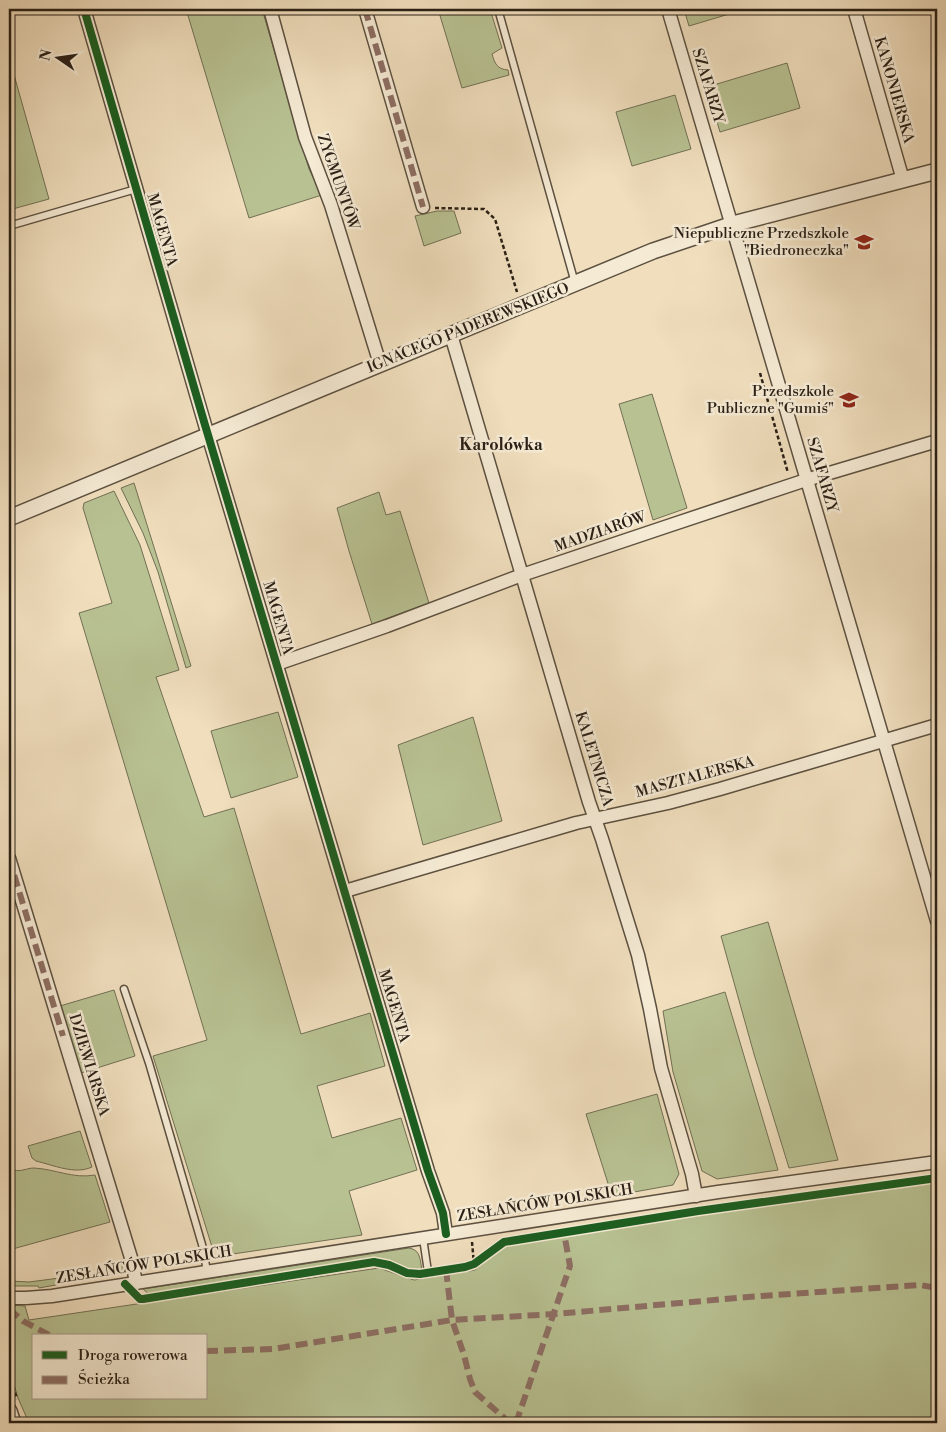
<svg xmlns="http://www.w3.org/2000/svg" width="946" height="1432" font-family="'Libre Bodoni',serif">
	<rect width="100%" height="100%" fill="#f0debd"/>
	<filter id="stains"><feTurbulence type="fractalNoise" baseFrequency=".004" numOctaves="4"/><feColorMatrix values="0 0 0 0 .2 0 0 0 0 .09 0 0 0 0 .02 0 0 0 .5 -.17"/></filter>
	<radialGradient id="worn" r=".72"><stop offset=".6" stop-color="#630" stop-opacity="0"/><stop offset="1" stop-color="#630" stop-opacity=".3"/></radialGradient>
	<g fill="#b8c192" stroke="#717054" fill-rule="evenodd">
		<polygon points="186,9 262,9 309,169 322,195 249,218"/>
		<path d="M 438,9 L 490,9 L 502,48 L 492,54 C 495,64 497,69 508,70 L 509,75 L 462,88 Z"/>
		<polygon points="684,9 746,9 689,26"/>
		<polygon points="9,57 49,199 9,210"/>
		<polygon points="787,63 800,108 720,132 707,87"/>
		<polygon points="675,95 691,149 632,166 616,112"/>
		<polygon points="437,211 454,211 461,233 424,246 415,216"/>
		<polygon points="652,394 687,508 653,520 619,404"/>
		<polygon points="134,483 191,666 186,668 158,572 143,533 121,488"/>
		<polygon points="114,491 140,545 179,670 156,677 204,817 234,808 301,1034 370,1013 385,1066 317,1086 332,1138 401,1118 417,1170 349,1191 362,1235 226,1255 212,1247 153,1056 207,1040 79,613 112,603 83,508 84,503"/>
		<polygon points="379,492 386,515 400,511 429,603 372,624 349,551 337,508"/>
		<polygon points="278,712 298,777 231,798 211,731"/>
		<polygon points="473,717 502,821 423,845 398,745"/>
		<polygon points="768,922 838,1160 789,1168 754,1054 721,936"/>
		<polygon points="114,990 135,1056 81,1073 60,1006"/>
		<polygon points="725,992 778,1170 717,1179 702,1171 673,1072 663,1011"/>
		<polygon points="657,1094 679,1174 673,1185 612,1196 586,1114"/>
		<path d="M 80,1131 L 92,1167 C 75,1175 53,1165 36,1161 L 32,1158 L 28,1146 Z"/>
		<path d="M 9,1154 L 14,1170 C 21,1172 27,1168 34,1168 C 55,1169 73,1179 95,1175 L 110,1222 L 9,1250 Z"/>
		<path d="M 937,1180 L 937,1423 L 29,1423 L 18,1398 L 9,1367 L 10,1305 L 25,1306 L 29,1320 L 379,1268 L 414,1280 L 475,1270 L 507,1244 ZM 34,1336 L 206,1336 L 206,1398 L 34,1398 Z"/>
		<path d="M 409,1248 C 421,1250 420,1260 422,1271 C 404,1272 390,1259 372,1260 L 149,1294 L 143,1289 Z"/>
		<polygon points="122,1259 123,1269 117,1274 39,1288 38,1286 9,1286 9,1281 29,1282 113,1271"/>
	</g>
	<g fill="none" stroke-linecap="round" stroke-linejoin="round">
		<g stroke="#5c5040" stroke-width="9">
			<g id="service">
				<polyline points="498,9 575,283"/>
				<polyline points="9,226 136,189"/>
				<polyline points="124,989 149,1063 203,1248 207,1272"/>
				<polyline points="423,1238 428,1272"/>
			</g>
		</g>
		<g stroke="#5c5040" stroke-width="15">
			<g id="minor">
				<polyline points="84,9 205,425 428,1171 443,1213 446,1234"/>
				<polyline points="270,9 305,137 331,205 380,364"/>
				<polyline points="365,9 423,207"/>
				<polyline points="668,9 937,921"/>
				<polyline points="854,9 903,180"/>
				<polyline points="451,335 589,802 602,839 638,955 650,1009 661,1068 692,1174 696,1196"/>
				<polyline points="277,664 387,626 522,575 665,527 806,480 937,441"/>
				<polyline points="9,858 132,1261 136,1283"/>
				<polyline points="345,891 576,823 668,803 720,789 937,725"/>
				<polyline points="9,1298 26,1298 52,1296 718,1192 937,1162"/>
			</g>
		</g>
		<g stroke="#5c5040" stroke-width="18">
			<g id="tertiary">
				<polyline points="9,518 653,251 733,224 937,171"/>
				<polyline points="9,1411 13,1423"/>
			</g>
		</g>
		<g stroke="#2a2016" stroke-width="2.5" stroke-dasharray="4 2.5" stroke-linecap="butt">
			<polyline points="435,208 484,209 495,219 517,292"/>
			<polyline points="760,373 788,473"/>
			<polyline points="472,1242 474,1264"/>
			<polyline points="9,1374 17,1399"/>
		</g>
		<use href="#service" stroke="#f5ead4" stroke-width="6"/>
		<use href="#minor" stroke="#f5ead4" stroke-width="12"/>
		<use href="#tertiary" stroke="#f5ead4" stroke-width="15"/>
		<g stroke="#8d6e63" stroke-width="6" stroke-dasharray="12 6" stroke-linecap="butt">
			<polyline points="365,9 423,207"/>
			<polyline points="9,858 63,1036"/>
			<polyline points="446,1270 452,1320 464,1355 470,1379 475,1392 510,1423"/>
			<polyline points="9,1309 23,1321 51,1336"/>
			<polyline points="206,1351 273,1349 452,1320 555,1314 748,1297 920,1285 937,1288"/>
			<polyline points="516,1423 570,1266 564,1233"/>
		</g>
		<g stroke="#f5ead4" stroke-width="11">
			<g id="cycleway">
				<polyline points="84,9 205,425 428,1171 443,1213 446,1234"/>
				<polyline points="125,1284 140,1299 143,1299 374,1262 389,1265 407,1273 420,1274 465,1267 474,1264 504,1242 698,1211 937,1178"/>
			</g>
		</g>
		<use href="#cycleway" stroke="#1b5e20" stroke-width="8"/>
	</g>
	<defs>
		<g id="school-bare" transform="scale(1.5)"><path d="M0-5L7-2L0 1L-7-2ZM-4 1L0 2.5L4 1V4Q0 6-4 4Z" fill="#8f2418" stroke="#f5ead4" stroke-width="2.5" paint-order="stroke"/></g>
	</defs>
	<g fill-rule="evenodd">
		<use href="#school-bare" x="864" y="242"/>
		<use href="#school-bare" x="849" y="400"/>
	</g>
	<g text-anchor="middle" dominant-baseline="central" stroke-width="5" stroke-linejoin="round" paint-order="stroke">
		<g font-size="15" fill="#2a2016" stroke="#f5ead4">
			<text transform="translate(708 86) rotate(73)">SZAFARZY</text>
			<text transform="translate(894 90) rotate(74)">KANONIERSKA</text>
			<text transform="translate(338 182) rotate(71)">ZYGMUNTÓW</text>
			<text transform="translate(162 230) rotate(74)">MAGENTA</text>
			<text transform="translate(468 328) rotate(-22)">IGNACEGO PADEREWSKIEGO</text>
			<text transform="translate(822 475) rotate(74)">SZAFARZY</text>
			<text transform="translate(600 532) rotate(-19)">MADZIARÓW</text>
			<text transform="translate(278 618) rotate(74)">MAGENTA</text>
			<text transform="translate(594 759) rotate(73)">KALETNICZA</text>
			<text transform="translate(695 777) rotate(-15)">MASZTALERSKA</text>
			<text transform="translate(394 1006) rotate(73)">MAGENTA</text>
			<text transform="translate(89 1065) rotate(73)">DZIEWIARSKA</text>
			<text transform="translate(545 1203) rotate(-9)">ZESŁAŃCÓW POLSKICH</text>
			<text transform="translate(144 1265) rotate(-9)">ZESŁAŃCÓW POLSKICH</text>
		</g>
		<g font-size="15" fill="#2a2016" stroke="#f5ead4" text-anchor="end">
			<text x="849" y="233">Niepubliczne Przedszkole<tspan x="849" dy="17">"Biedroneczka"</tspan></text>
			<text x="834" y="391">Przedszkole<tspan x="834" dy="17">Publiczne "Gumiś"</tspan></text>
		</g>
		<g font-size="16" font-weight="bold" fill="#2a2016" stroke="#f5ead4">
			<text x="501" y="445">Karolówka</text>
		</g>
	</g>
	<rect width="946" height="1432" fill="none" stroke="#f0debd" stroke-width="30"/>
	<rect x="10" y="10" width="926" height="1412" fill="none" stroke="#2a2016" stroke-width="2.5"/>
	<rect x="15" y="15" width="916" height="1402" fill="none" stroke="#2a2016"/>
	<rect x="32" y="1334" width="175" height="65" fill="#f5ead4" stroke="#a49988"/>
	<rect x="42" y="1351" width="25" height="8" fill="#1b5e20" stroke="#a49988"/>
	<text x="78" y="1360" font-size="15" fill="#2a2016">Droga rowerowa</text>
	<rect x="42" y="1376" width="25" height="8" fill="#8d6e63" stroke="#a49988"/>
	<text x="78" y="1384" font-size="15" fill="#2a2016">Ścieżka</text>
	<g transform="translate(58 58) rotate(283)" stroke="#f5ead4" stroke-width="4" paint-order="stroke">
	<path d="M0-4L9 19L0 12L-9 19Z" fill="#2a2016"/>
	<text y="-8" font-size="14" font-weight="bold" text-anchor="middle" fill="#2a2016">N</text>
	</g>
	<rect width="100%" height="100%" filter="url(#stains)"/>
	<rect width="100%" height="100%" fill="url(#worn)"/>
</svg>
